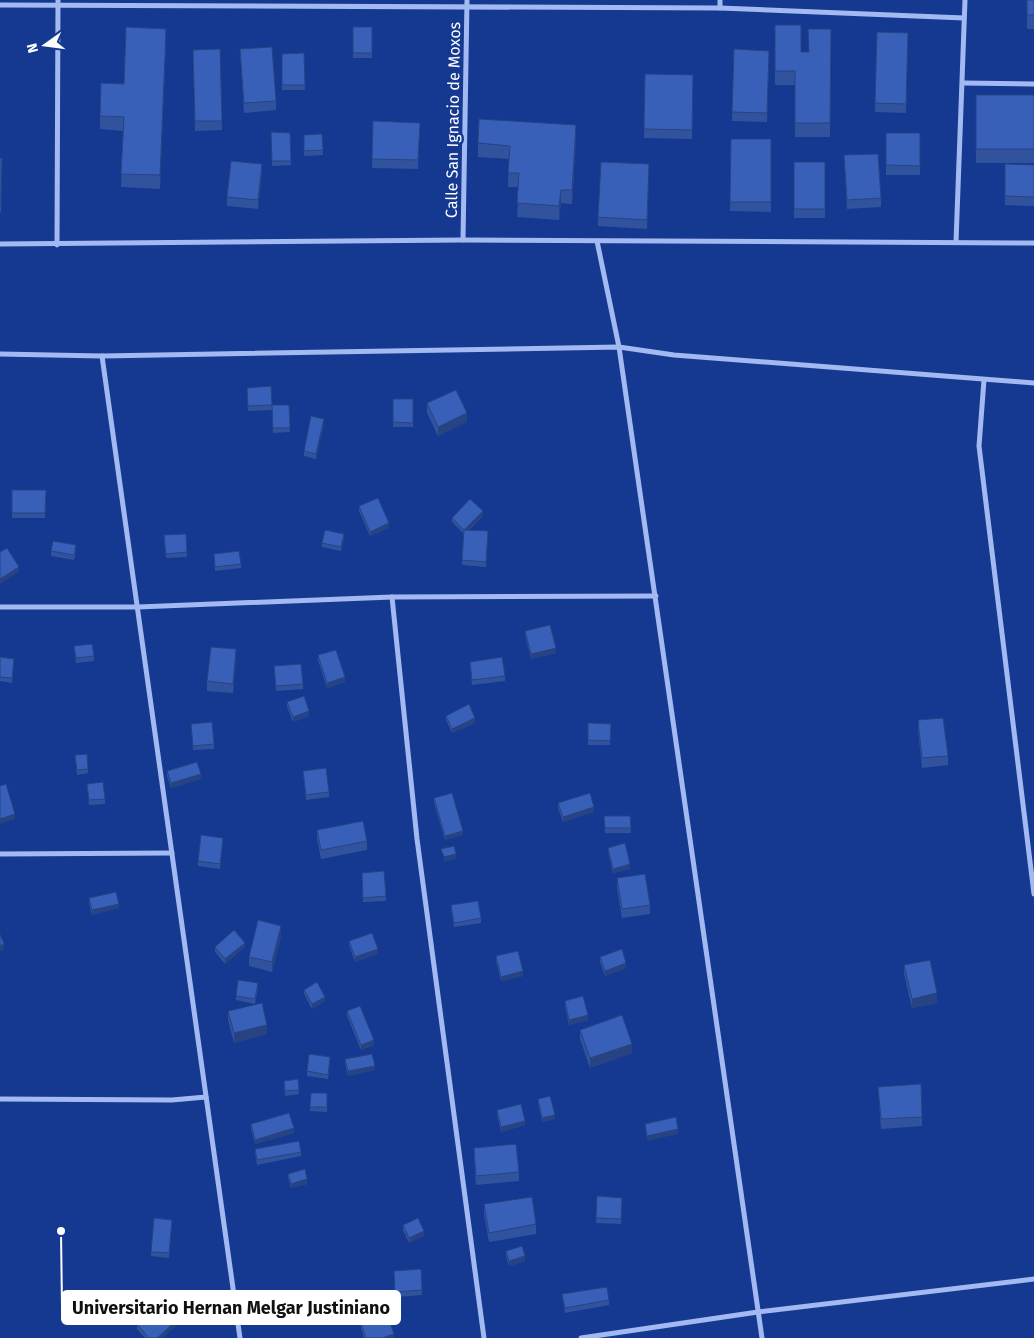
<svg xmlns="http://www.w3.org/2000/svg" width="1034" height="1338" font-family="'Fira Sans',sans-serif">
	<rect width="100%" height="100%" fill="#153991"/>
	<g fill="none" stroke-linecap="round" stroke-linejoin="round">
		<g stroke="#a2baf1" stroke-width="5">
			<polyline points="0,5 720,8 964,18"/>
			<polyline points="720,8 720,0"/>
			<polyline points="963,83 1034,84"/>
			<polyline points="463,240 467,0"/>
			<polyline points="597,241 619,347 674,355 1034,383"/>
			<polyline points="956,242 965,0"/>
			<polyline points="0,244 463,240 1034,243"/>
			<polyline points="57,245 58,0"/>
			<polyline points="0,354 102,356 619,347 762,1338"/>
			<polyline points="102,356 240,1338"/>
			<polyline points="984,380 979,446 1034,894"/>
			<polyline points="392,597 417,839 484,1338"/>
			<polyline points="0,607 138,607 392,597 656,596"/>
			<polyline points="0,854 172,853"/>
			<polyline points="0,1099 172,1100 206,1097"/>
			<polyline points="581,1338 758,1312 1034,1279"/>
		</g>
	</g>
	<g fill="#31539e">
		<rect x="1027" y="0" width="7" height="29"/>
		<polygon points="775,25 801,52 809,52 831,29 830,137 795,137 795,85 775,85"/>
		<rect x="353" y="27" width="19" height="31"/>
		<polygon points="877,32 908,33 906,113 875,112"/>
		<polygon points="166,43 160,189 121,187 123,131 100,129 100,116 124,84"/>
		<polygon points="220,49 222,130 195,131 193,50"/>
		<polygon points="240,49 276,101 276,110 244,113"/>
		<polygon points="734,49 769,51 767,122 732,121"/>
		<polygon points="304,53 305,90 282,90 282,54"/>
		<polygon points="645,74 693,75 692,139 644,138"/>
		<rect x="976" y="95" width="58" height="68"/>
		<polygon points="373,121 420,123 418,169 372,168"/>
		<polygon points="271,132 290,133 291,165 272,166"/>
		<rect x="886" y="133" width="34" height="42"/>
		<polygon points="322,134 323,155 304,156 304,135"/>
		<polygon points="576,139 572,204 561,203 559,220 517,217 519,187 508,187 509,159 478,157 478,143"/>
		<polygon points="731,139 771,139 771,212 730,211"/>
		<polygon points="844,155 881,198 881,207 847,209"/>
		<polygon points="0,158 2,158 1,212 0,212"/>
		<rect x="794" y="162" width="31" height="56"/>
		<polygon points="1005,164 1034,165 1034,206 1005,205"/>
		<polygon points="262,173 258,209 227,206 227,197"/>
		<polygon points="649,173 647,229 598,226 598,217"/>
		<polygon points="247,388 272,405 289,405 290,432 273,433 272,410 248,411"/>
		<rect x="393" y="399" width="20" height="28"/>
		<polygon points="427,403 467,422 438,436 427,413"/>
		<polygon points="324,424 316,459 304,456 304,451"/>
		<polygon points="12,490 46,490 45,518 12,518"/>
		<polygon points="359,506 389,528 370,536 359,511"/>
		<polygon points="483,516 469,530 488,531 486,567 462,565 464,534 452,522 452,518"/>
		<polygon points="186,534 187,557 166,558 164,540"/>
		<polygon points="344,538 341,551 322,547 322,543"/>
		<polygon points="76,550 74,560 51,556 51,551"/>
		<polygon points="214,554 241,564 241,568 215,571"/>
		<polygon points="525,631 556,653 531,659 525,635"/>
		<polygon points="74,646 94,656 94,661 76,663"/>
		<polygon points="318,655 345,682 327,688 318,660"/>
		<polygon points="0,657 14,663 12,683 0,681"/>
		<polygon points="236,658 233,693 207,691 207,681"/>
		<polygon points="470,662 505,676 505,681 472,685"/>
		<polygon points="274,670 303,684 303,689 276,691"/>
		<polygon points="287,702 309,716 293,722 287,707"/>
		<polygon points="446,716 475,723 452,733 446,720"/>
		<polygon points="918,720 948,756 948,765 922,768 918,730"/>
		<polygon points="588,723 611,724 610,745 588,745"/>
		<polygon points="191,724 214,744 214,749 193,750"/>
		<polygon points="87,754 88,773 77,775 75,755"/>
		<polygon points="167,771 201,779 171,788 167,776"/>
		<polygon points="303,771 329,792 329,797 306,800"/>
		<polygon points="87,784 105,799 105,804 89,805"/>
		<polygon points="434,798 463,835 445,840 434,803"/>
		<polygon points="558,803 594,812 563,822 558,808"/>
		<polygon points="604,816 630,816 631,833 605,833"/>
		<polygon points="317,830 367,841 367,850 321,859 317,839"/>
		<polygon points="223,843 220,869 198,866 198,861"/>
		<polygon points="608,848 630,869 613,873 608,852"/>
		<polygon points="384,871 386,901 363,902 362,873"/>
		<polygon points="617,878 650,905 650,914 622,918 617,888"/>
		<polygon points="89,898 119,908 92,915 89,903"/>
		<polygon points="451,905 481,918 481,923 454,927 451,910"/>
		<polygon points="281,936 272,972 249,966 249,957"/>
		<polygon points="349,941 378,954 355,962 349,945"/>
		<polygon points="215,947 245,947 225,964 215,952"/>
		<polygon points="496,956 523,976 501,981 496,961"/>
		<polygon points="600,957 626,968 605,976 600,962"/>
		<polygon points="904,965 937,1003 912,1008 904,974"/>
		<polygon points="258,988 255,1004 236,1000 236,996"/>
		<polygon points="304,990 325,1001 312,1009 304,994"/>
		<polygon points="565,1001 588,1020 569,1025 565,1006"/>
		<polygon points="228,1011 267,1034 234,1043 228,1020"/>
		<polygon points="347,1011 374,1045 361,1050 347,1016"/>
		<polygon points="580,1030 632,1053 590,1068 580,1039"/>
		<polygon points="345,1059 375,1070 348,1076 345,1064"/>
		<polygon points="330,1062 328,1079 307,1076 307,1071"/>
		<polygon points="284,1081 299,1090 299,1094 285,1096"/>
		<polygon points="878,1087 922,1117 922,1126 881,1129"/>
		<polygon points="311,1093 327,1093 327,1112 310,1111"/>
		<polygon points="538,1099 555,1119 542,1122 538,1103"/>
		<polygon points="497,1110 525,1125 501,1132 497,1115"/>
		<polygon points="251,1124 294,1133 255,1144 251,1129"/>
		<polygon points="474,1148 519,1172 519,1181 476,1185 474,1158"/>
		<polygon points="255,1149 301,1152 301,1156 257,1165 255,1153"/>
		<polygon points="288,1174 307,1184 291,1188 288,1178"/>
		<polygon points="597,1196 622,1198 621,1224 596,1223"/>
		<polygon points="484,1204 536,1224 536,1234 489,1242 484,1214"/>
		<polygon points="172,1224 169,1258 151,1256 151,1252"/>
		<polygon points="403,1225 424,1236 409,1243 403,1230"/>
		<polygon points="506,1251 525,1261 509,1266 506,1256"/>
		<polygon points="421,1269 422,1295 395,1297 394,1271"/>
		<polygon points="562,1294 609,1300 609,1305 565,1313"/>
		<polygon points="361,1323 394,1338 364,1338 361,1328"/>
		<polygon points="137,1324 176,1326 162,1338 145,1338 137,1329"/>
	</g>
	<g fill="#284381">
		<polygon points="166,29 166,43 160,189 160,175"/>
		<polygon points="576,125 576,139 572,204 572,190"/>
		<polygon points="262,164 262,173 258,209 258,200"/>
		<polygon points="561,190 561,203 559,220 559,206"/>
		<polygon points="467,413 467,422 438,436 438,427"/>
		<polygon points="324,419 324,424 316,459 316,454"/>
		<polygon points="483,511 483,516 464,535 464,530"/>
		<polygon points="389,523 389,528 370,536 370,532"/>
		<polygon points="344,534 344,538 341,551 341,547"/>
		<polygon points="19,567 19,572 0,584 0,579"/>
		<polygon points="556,648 556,653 531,659 531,654"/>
		<polygon points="236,649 236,658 233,693 233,684"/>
		<polygon points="345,677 345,682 327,688 327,683"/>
		<polygon points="309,711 309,716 293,722 293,717"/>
		<polygon points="475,718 475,723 452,733 452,729"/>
		<polygon points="201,774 201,779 171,788 171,783"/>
		<polygon points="594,807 594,812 563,822 563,817"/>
		<polygon points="15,814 15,819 0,824 0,819"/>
		<polygon points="463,831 463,835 445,840 445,836"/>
		<polygon points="456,854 456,859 444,862 444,857"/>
		<polygon points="630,864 630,869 613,873 613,869"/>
		<polygon points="119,904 119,908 92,915 92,910"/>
		<polygon points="281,926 281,936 272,972 272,962"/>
		<polygon points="245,943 245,947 225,964 225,959"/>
		<polygon points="4,944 4,949 0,951 0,946"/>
		<polygon points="378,949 378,954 355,962 355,957"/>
		<polygon points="626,963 626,968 605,976 605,971"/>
		<polygon points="523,971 523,976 501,981 501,977"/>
		<polygon points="937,993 937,1003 912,1008 912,999"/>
		<polygon points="325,997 325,1001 312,1009 312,1004"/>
		<polygon points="588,1015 588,1020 569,1025 569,1020"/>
		<polygon points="267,1025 267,1034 234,1043 234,1033"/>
		<polygon points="374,1040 374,1045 361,1050 361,1045"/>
		<polygon points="632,1044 632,1053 590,1068 590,1058"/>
		<polygon points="375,1066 375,1070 348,1076 348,1071"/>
		<polygon points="555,1115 555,1119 542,1122 542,1118"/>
		<polygon points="525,1121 525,1125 501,1132 501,1127"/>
		<polygon points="294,1128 294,1133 255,1144 255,1140"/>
		<polygon points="678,1129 678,1134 647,1141 647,1136"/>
		<polygon points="307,1179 307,1184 291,1188 291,1184"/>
		<polygon points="424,1231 424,1236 409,1243 409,1238"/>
		<polygon points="525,1256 525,1261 509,1266 509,1261"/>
		<polygon points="176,1321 176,1326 162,1338 157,1338"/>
		<polygon points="394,1334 394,1338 382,1338"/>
	</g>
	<g fill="#3960b8" stroke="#284381">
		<rect x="1027" y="0" width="7" height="15"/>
		<polygon points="775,25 801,25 801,52 809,52 808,29 831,29 830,123 795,123 795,71 775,71"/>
		<polygon points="126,27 166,29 160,175 121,174 124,117 100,116 101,83 124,84"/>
		<rect x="353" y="27" width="19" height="26"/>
		<polygon points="877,32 908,33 906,104 875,103"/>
		<polygon points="272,47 276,101 244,103 240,49"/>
		<polygon points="220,49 222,121 195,121 193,50"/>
		<polygon points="734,49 769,51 767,113 732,112"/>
		<polygon points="304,53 305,85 282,85 282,54"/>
		<polygon points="645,74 693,75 692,130 644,129"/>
		<rect x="976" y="95" width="58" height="54"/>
		<polygon points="479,119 576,125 572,190 561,190 559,206 517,203 519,173 508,173 510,146 478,143"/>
		<polygon points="373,121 420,123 418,160 372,159"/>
		<polygon points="271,132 290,133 291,161 272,161"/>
		<polygon points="886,133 920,133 920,166 886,165"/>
		<polygon points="322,134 323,150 304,151 304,135"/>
		<polygon points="731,139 771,139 771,202 730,202"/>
		<polygon points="878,154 881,198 847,200 844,155"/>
		<polygon points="0,158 2,158 1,203 0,203"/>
		<polygon points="231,161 262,164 258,200 227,197"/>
		<polygon points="601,162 649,164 647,220 598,217"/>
		<rect x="794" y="162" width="31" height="47"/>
		<polygon points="1005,164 1034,165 1034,197 1005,196"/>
		<polygon points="271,386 272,405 248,406 247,388"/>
		<polygon points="456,390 467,413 438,427 427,403"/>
		<polygon points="393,399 413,399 413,423 393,422"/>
		<polygon points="272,405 289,405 290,428 273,428"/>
		<polygon points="311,416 324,419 316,454 304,451"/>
		<polygon points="12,490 46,490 45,513 12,513"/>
		<polygon points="378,498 389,523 370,532 359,506"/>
		<polygon points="470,499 483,511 464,530 488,531 486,562 462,560 464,530 452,518"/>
		<polygon points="325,530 344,534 341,547 322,543"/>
		<polygon points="186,534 187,552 166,554 164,535"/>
		<polygon points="53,541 76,545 74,555 51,551"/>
		<polygon points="7,548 19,567 0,579 0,552"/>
		<polygon points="239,551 241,564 215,567 214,554"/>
		<polygon points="550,625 556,648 531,654 525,631"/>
		<polygon points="92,644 94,656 76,658 74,646"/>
		<polygon points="211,647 236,649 233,684 207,681"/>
		<polygon points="336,650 345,677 327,683 318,655"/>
		<polygon points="0,657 14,659 12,678 0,677"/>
		<polygon points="502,657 505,676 472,680 470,662"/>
		<polygon points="301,664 303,684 276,686 274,666"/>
		<polygon points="304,696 309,711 293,717 287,702"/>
		<polygon points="469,704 475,718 452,729 446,716"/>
		<polygon points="943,718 948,756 922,758 918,720"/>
		<polygon points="212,722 214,744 193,746 191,724"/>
		<polygon points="588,723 611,724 610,741 588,740"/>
		<polygon points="87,754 88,769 77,770 75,755"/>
		<polygon points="197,762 201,774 171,783 167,771"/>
		<polygon points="326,768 329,792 306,795 303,771"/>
		<polygon points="103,782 105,799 89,800 87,784"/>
		<polygon points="6,784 15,814 0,819 0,786"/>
		<polygon points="452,793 463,831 445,836 434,798"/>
		<polygon points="590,793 594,807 563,817 558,803"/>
		<polygon points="604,816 630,816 631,828 605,828"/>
		<polygon points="363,821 367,841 321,850 317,830"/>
		<polygon points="201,835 223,838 220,864 198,861"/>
		<polygon points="625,843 630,864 613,869 608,848"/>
		<polygon points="454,846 456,854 444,857 441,849"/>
		<polygon points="384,871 386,896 363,898 362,873"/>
		<polygon points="645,874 650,905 622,909 617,878"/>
		<polygon points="116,892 119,904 92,910 89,898"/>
		<polygon points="478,901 481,918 454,923 451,905"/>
		<polygon points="258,920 281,926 272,962 249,957"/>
		<polygon points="234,930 245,943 225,959 215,947"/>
		<polygon points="372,933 378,949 355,957 349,941"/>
		<polygon points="0,934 4,944 0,946"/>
		<polygon points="622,949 626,963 605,971 600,957"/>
		<polygon points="518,951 523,971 501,977 496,956"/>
		<polygon points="930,960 937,993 912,999 904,965"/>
		<polygon points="238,980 258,983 255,999 236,996"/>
		<polygon points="317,982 325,997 312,1004 304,990"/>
		<polygon points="583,996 588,1015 569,1020 565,1001"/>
		<polygon points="262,1003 267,1025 234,1033 228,1011"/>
		<polygon points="360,1006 374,1040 361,1045 347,1011"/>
		<polygon points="622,1015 632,1044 590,1058 580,1030"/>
		<polygon points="309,1054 330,1057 328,1075 307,1071"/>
		<polygon points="372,1054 375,1066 348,1071 345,1059"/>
		<polygon points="298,1079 299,1090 285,1091 284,1081"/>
		<polygon points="921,1084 922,1117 881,1119 878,1087"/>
		<polygon points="311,1093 327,1093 327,1107 310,1107"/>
		<polygon points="550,1096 555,1115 542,1118 538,1099"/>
		<polygon points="521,1104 525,1121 501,1127 497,1110"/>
		<polygon points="289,1113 294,1128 255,1140 251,1124"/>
		<polygon points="676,1117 678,1129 647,1136 645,1124"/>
		<polygon points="299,1141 301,1152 257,1160 255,1149"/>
		<polygon points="516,1144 519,1172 476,1176 474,1148"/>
		<polygon points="305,1169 307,1179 291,1184 288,1174"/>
		<polygon points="597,1196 622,1198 621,1219 596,1218"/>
		<polygon points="532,1197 536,1224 489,1233 484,1204"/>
		<polygon points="154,1218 172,1220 169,1253 151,1252"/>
		<polygon points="418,1218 424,1231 409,1238 403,1225"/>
		<polygon points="522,1246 525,1256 509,1261 506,1251"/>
		<polygon points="421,1269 422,1290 395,1292 394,1271"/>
		<polygon points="607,1287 609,1300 565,1308 562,1294"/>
		<polygon points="160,1303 176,1321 157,1338 149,1338 137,1324"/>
		<polygon points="387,1314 394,1334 382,1338 366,1338 361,1323"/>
	</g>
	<g text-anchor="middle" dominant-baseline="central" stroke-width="5" stroke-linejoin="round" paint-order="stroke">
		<g font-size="16" fill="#fff" stroke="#153991">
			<text transform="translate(453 120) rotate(-89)">Calle San Ignacio de Moxos</text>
		</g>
	</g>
	<path fill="none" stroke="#fff" stroke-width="2" d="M61 1231L62 1307"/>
	<circle fill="#fff" stroke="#153991" stroke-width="2" cx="61" cy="1231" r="5"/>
	<rect fill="#fff" stroke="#fff" stroke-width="2" x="62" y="1291" width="338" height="33" rx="5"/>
	<g font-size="18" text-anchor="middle" font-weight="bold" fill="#111">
		<text x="231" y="1314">Universitario Hernan Melgar Justiniano</text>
	</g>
	<g transform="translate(45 45) rotate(256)" stroke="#153991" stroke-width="4" paint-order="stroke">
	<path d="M0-4L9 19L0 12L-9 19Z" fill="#ffffff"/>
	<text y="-8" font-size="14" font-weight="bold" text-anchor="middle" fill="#ffffff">N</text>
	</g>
</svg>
